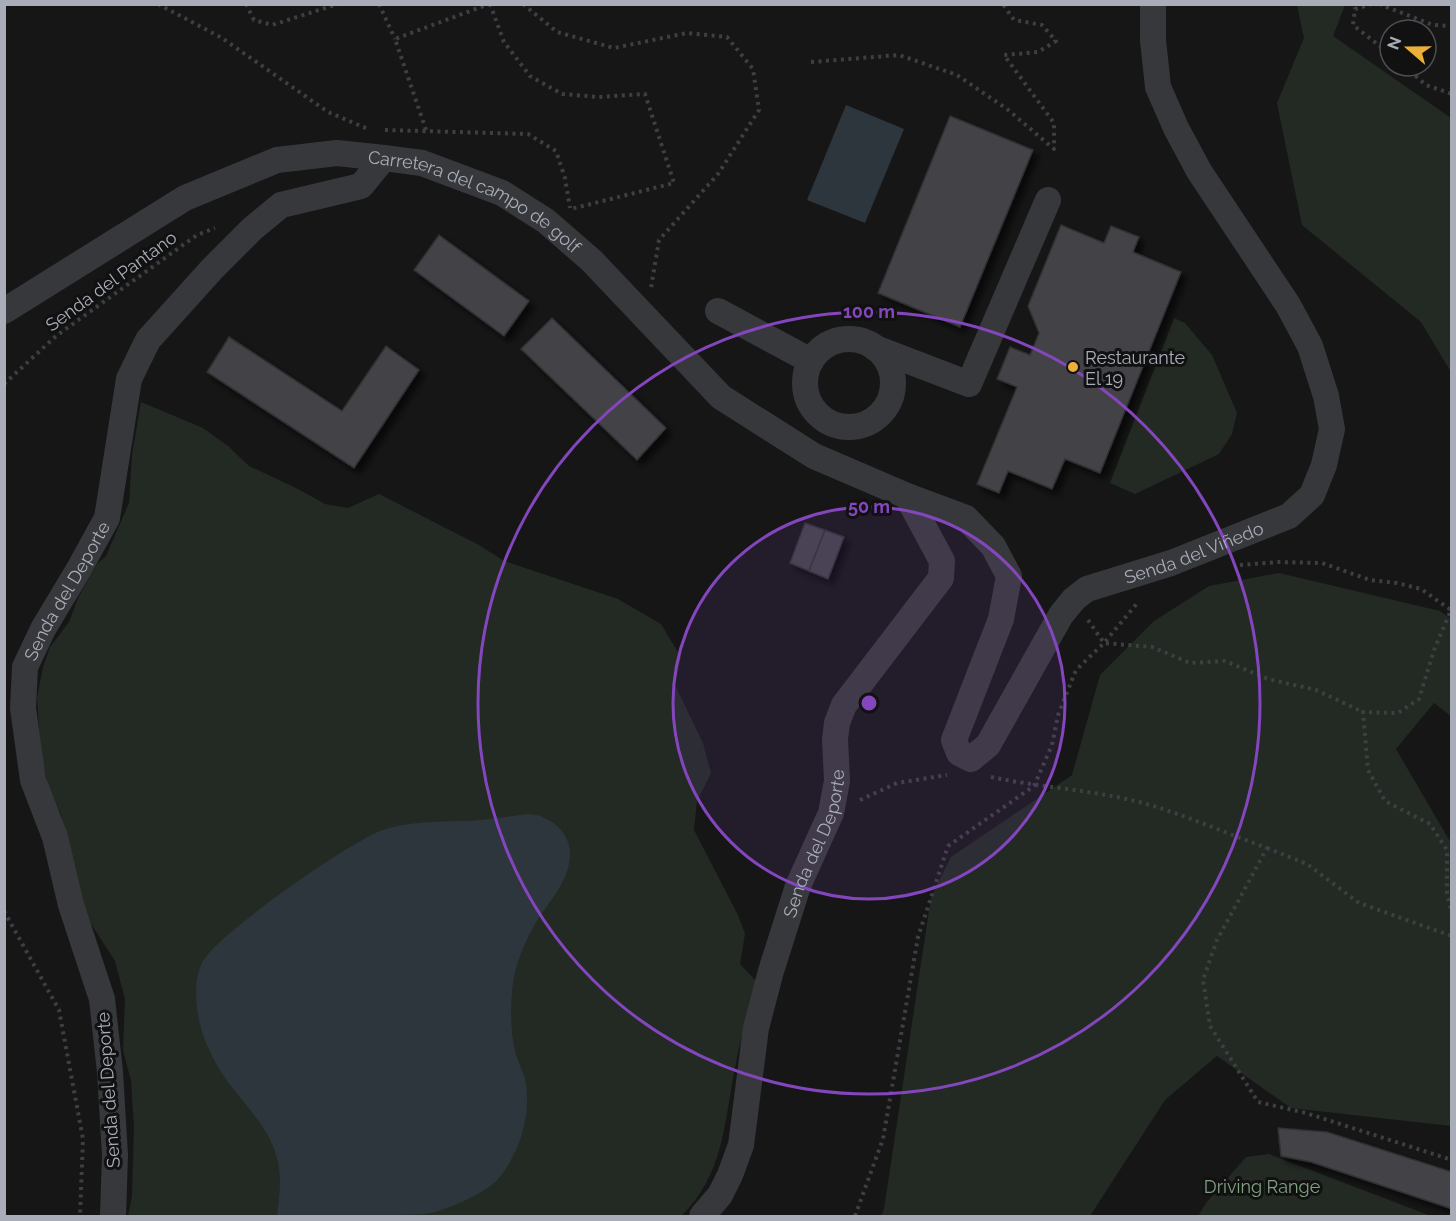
<svg xmlns="http://www.w3.org/2000/svg" width="1456" height="1221" font-family="Raleway,sans-serif">
	<defs>
		<filter id="shadow"><feDropShadow dx="5.5" dy="5.5" stdDeviation="3" flood-color="#0009"/></filter>
	</defs>
	<rect width="100%" height="100%" fill="#161617"/>
	<g fill="#222a23">
		<polygon points="1297,5 1345,5 1333,36 1451,118 1451,372 1421,322 1302,225 1277,103 1304,38"/>
		<polygon points="1174,318 1185,323 1212,355 1237,413 1232,434 1219,454 1135,494 1110,483"/>
		<path d="M 141,402 L 203,428 L 228,446 L 249,466 L 296,488 L 325,504 L 348,508 L 379,494 L 479,545 L 504,561 L 618,599 L 661,624 L 681,657 L 675,685 L 703,743 L 711,773 L 697,801 L 694,830 L 738,915 L 745,934 L 740,964 L 758,983 C 749,1011 740,1039 735,1068 C 724,1123 724,1175 681,1216 L 128,1216 L 132,1196 L 134,1127 L 131,1081 L 123,1050 L 125,999 L 115,961 L 84,913 L 68,854 L 62,817 L 49,788 L 41,756 L 37,698 L 43,667 L 50,647 L 69,622 L 78,598 L 97,564 L 106,556 L 129,503 L 132,455 Z"/>
		<polygon points="1279,573 1440,611 1451,619 1451,716 1434,703 1396,749 1451,843 1451,1126 1291,1108 1217,1056 1165,1100 1090,1216 881,1216 884,1209 931,897 951,857 1072,775 1100,675 1154,621 1209,586"/>
		<polygon points="1269,1154 1431,1216 1198,1216 1206,1203 1246,1157"/>
	</g>
	<g fill="#2e363d">
		<polygon points="846,105 904,129 865,223 807,200"/>
		<path d="M 527,814 C 547,814 569,830 570,852 C 571,880 549,901 535,924 C 525,942 516,962 513,983 C 510,1006 510,1032 516,1055 C 519,1065 525,1074 526,1085 C 531,1117 519,1153 499,1178 C 488,1192 449,1209 431,1213 C 422,1215 410,1214 400,1215 C 359,1218 318,1217 277,1216 C 279,1200 282,1179 278,1162 C 271,1129 247,1108 228,1082 C 219,1070 212,1057 206,1043 C 197,1021 191,985 202,963 C 214,936 352,840 383,830 C 410,821 436,822 464,821 C 485,820 506,817 527,814 Z"/>
	</g>
	<g fill="#424347" stroke="#303033" stroke-width="1.5" filter="url(#shadow)">
		<polygon points="950,116 1033,150 960,327 878,293"/>
		<polygon points="1061,225 1104,243 1111,226 1139,237 1133,252 1181,272 1100,473 1065,459 1052,489 1008,471 999,493 977,484 1017,387 997,379 1010,347 1030,355 1039,333 1028,306"/>
		<polygon points="439,235 529,301 504,336 414,270"/>
		<polygon points="552,318 666,428 637,460 521,349"/>
		<polygon points="229,337 342,411 386,346 419,370 354,468 207,372"/>
		<polygon points="805,523 825,530 809,571 790,563"/>
		<polygon points="825,530 844,537 828,579 809,571"/>
		<polygon points="1278,1128 1327,1132 1452,1172 1452,1209 1311,1162 1281,1156"/>
	</g>
	<g fill="none" stroke-linecap="round" stroke-linejoin="round">
		<g stroke="#3d3f43" stroke-width="4" stroke-dasharray="3 4.5" stroke-linecap="butt">
			<polyline points="158,4 222,38 328,112 368,129"/>
			<polyline points="246,4 254,20 272,25 338,4"/>
			<polyline points="379,4 395,39"/>
			<polyline points="490,4 504,42 530,76 562,94 599,97 645,94 674,183 571,209"/>
			<polyline points="523,4 557,32 614,48 687,33 727,37 753,69 759,110 718,174 659,240 651,288"/>
			<polyline points="1372,4 1355,9 1353,25 1390,54"/>
			<polyline points="1379,4 1433,25 1452,26"/>
			<polyline points="811,62 899,55 957,75 1007,109 1054,149 1054,123 1004,55 1038,52 1056,41 1042,25 1014,20 1003,4"/>
			<polyline points="1404,66 1426,85 1452,94"/>
			<polyline points="385,130 528,134 556,151 565,178 570,208"/>
			<polyline points="426,130 395,39 489,4"/>
			<polyline points="4,384 56,336 197,235 215,228"/>
			<polyline points="1240,565 1279,562 1322,563 1370,580 1397,583 1421,589 1451,610 1434,650 1419,699 1398,713 1363,712 1368,770 1385,801 1430,824 1447,850 1447,894 1452,914"/>
			<polyline points="1088,620 1104,643 1152,647 1190,663 1225,661 1268,679 1316,690 1363,712"/>
			<path d="M 991,777 C 1043,788 1098,790 1150,805 C 1190,817 1228,834 1267,848 L 1217,940 L 1203,980 L 1210,1026 L 1258,1102 L 1306,1113 L 1452,1160"/>
			<polyline points="860,800 897,783 947,775"/>
			<polyline points="1267,848 1307,864 1359,903 1452,936"/>
			<polyline points="4,911 59,1010 83,1139 80,1216"/>
			<polyline points="855,1216 883,1139 918,937 948,846 1034,786 1052,745 1058,715 1076,670 1104,643 1139,601"/>
		</g>
		<g stroke="#37383c" stroke-width="26">
			<path id="s1" d="M 4,311 L 185,198 L 277,160 L 337,153 L 384,158 L 422,163 L 502,193 L 546,221 L 592,261 L 721,397 L 814,456 L 907,496 L 966,518 L 993,546 L 1009,576 L 1001,619 L 954,740 L 959,753 L 971,759 L 988,745 L 1061,615 L 1074,599 L 1087,589 L 1171,563 L 1289,516 L 1312,495 L 1324,465 L 1332,429 L 1326,396 L 1310,346 L 1288,305 L 1199,171 L 1176,128 L 1158,87 L 1153,40 L 1153,4"/>
			<polyline points="718,311 811,361"/>
			<circle cx="849" cy="383" r="44"/>
			<polyline points="875,348 969,384 1048,200"/>
			<path id="s2" d="M 113,1216 L 115,1155 L 110,1072 L 102,999 L 71,905 L 55,837 L 33,780 L 23,708 L 25,667 L 43,629 L 79,569 L 107,518 L 129,379 L 148,340 L 213,268 L 252,229 L 281,205 L 361,186 L 384,158"/>
			<path id="s3" d="M 702,1216 L 720,1195 L 730,1175 L 741,1145 L 756,1028 L 771,971 L 798,886 L 831,813 L 837,781 L 835,739 L 837,723 L 844,705 L 941,578 L 942,561 L 907,496"/>
		</g>
	</g>
	<circle cx="869" cy="703" r="196" fill="#8446bd" fill-opacity=".12"/>
	<g fill="none" stroke="#8446bd" stroke-width="3">
		<circle cx="869" cy="703" r="196"/>
		<circle cx="869" cy="703" r="391"/>
	</g>
	<circle fill="#ebb03a" stroke="#111112" stroke-width="2" cx="1073" cy="367" r="6"/>
	<g text-anchor="middle" dominant-baseline="central" stroke-width="6" stroke-linejoin="round" paint-order="stroke">
		<g font-size="18" fill="#a8adb7" stroke="#111112">
			<text stroke="none"><textPath href="#s1" startOffset="522">Carretera del campo de golf</textPath></text>
			<text transform="translate(111 281) rotate(-36)">Senda del Pantano</text>
			<text stroke="none"><textPath href="#s1" startOffset="1714">Senda del Viñedo</textPath></text>
			<text stroke="none"><textPath href="#s2" startOffset="648">Senda del Deporte</textPath></text>
			<text stroke="none"><textPath href="#s3" startOffset="394">Senda del Deporte</textPath></text>
			<text transform="translate(108 1090) rotate(-94)">Senda del Deporte</text>
		</g>
		<g font-size="18" fill="#a8adb7" stroke="#111112" text-anchor="start">
			<text x="1085" y="357">Restaurante<tspan x="1085" dy="21">El 19</tspan></text>
		</g>
		<g font-size="18" fill="#80a182" stroke="#111112">
			<text x="1262" y="1186">Driving Range</text>
		</g>
	</g>
	<circle cx="869" cy="703" r="9" fill="#8446bd" stroke="#111112" stroke-width="3"/>
	<g font-size="18" text-anchor="middle" font-weight="bold" fill="#8446bd" stroke="#111112" stroke-width="6" stroke-linejoin="round" paint-order="stroke">
		<text x="869" y="318">100 m</text>
		<text x="869" y="513">50 m</text>
	</g>
	<rect width="1456" height="1221" fill="none" stroke="#a8adb7" stroke-width="12"/>
	<g transform="translate(1408 48) rotate(290)"><circle r="28" fill="#111112" stroke="#4d4f54" stroke-width="1.5"/>
	<path d="M0-4.5L10 22L0 15L-10 22Z" fill="#ebb03a"/>
	<text y="-9" font-size="16" font-weight="bold" text-anchor="middle" fill="#a8adb7">N</text>
	</g>
</svg>
